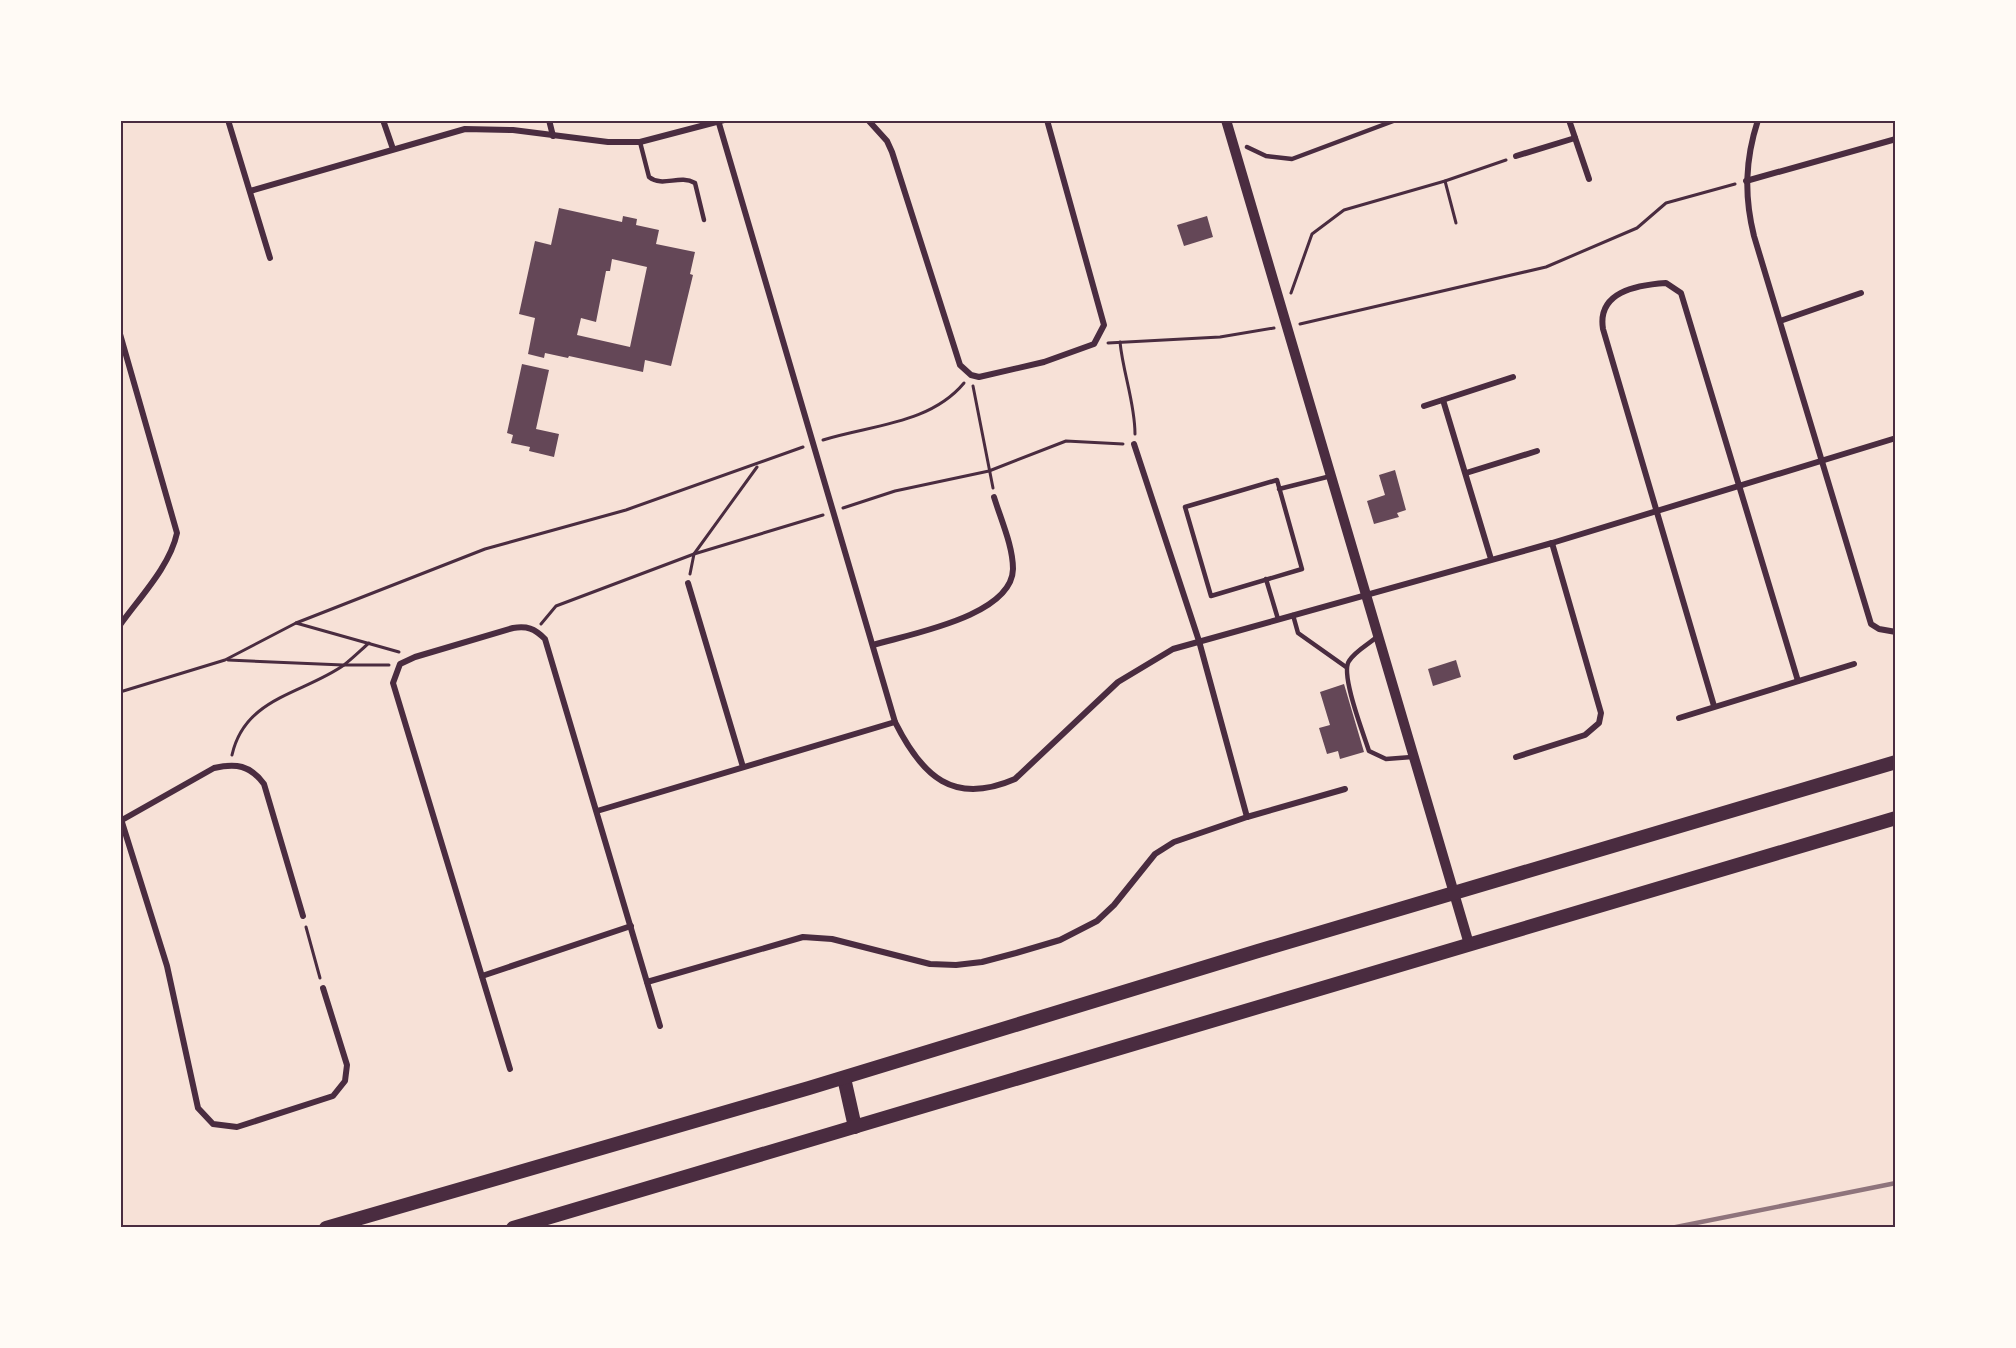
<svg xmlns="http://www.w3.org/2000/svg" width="2016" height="1348" font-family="Mulish,sans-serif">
	<rect width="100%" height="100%" fill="#f7e1d7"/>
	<g fill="#644757" fill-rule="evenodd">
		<path d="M 559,208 L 622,222 L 623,216 L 637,219 L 636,225 L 659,230 L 656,244 L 695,252 L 690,274 L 693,275 L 671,366 L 645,360 L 643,372 L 569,356 L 568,358 L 545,353 L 544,358 L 528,354 L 535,318 L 519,314 L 535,241 L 551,245 ZM 612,259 L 647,267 L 630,347 L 577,335 L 581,318 L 596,322 L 606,271 L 610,271 Z"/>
		<polygon points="1207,216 1213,237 1184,246 1177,225"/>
		<polygon points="522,364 549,370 536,429 559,434 554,457 529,451 530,447 511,443 513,435 507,433"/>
		<polygon points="1395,470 1406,510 1397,513 1399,517 1374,524 1367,501 1385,495 1379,475"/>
		<polygon points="1456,660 1461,677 1433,686 1428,669"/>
		<polygon points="1344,684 1364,752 1340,759 1338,751 1327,754 1319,728 1330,725 1320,692"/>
	</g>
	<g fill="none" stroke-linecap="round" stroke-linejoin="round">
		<g stroke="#4a2c40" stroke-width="3">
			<polyline points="1445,181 1456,223"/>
			<polyline points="1291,293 1312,234 1344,210 1445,181 1506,160"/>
			<polyline points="1300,324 1546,267 1637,228 1666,203 1735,184"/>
			<path d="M 1120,342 C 1123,373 1135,403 1135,434"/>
			<polyline points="1108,343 1220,337 1274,328"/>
			<polyline points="973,386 993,488"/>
			<path d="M 823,440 C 871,425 930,424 964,383"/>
			<polyline points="843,508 895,491 989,471 1066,441 1123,444"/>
			<polyline points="690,574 694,554 757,467"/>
			<polyline points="296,623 399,652"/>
			<polyline points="541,624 556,606 694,554 823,515"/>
			<polyline points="228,660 343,665 389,665"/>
			<polyline points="120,692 225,660 296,623 485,549 626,510 803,447"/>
			<path d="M 232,755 C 245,697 303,694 344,665 C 353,658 361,650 369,643"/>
			<polyline points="306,927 320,978"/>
		</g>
		<g stroke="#4a2c40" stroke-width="4.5">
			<path d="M 640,142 L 649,177 C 663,188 679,174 695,183 L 704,220"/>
			<polyline points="1247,147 1266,156 1292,159 1396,120"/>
			<polygon points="1277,480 1302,569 1211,596 1185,507"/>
			<polyline points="1279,489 1331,476"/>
			<polyline points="1266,579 1278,619"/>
			<polyline points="1293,615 1298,633 1346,667"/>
			<path d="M 1378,636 C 1369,644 1355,651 1349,661 C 1340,674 1364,735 1369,751 L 1386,759 L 1412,757"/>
		</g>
		<g stroke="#4a2c40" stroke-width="6">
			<polyline points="228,120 270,258"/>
			<polyline points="383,120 393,149"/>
			<polyline points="549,120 553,136"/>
			<path d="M 718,120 L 895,722 C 922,776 953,806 1015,779 L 1118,682 L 1173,649 L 1552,543 L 1896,438"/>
			<polyline points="868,120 887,141 892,152 960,365 971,375 979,377 1044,362 1094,344 1104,325 1047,120"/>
			<polyline points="1569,120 1589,179"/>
			<path d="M 1758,120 C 1745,160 1744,196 1754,236 L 1871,624 L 1879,629 L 1896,632"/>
			<polyline points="1516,156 1575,138"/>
			<polyline points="1746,181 1896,139"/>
			<polyline points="250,191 465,129 513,130 608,142 640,142 724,120"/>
			<polyline points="1780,321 1861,293"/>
			<path d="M 120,334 L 177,533 C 170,566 140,597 120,625"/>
			<polyline points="1443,400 1491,559"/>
			<polyline points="1424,406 1513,377"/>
			<polyline points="1134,444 1199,641 1247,817"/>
			<polyline points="1466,473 1537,451"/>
			<polyline points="688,583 743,767"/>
			<path d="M 873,645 C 910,634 1012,616 1013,569 C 1013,546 1001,520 994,497"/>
			<path d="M 1714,706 L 1603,329 C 1597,292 1636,285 1666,283 L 1681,293 L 1798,681"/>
			<polyline points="1679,718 1854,664"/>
			<polyline points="1516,757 1585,735 1599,723 1601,713 1552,543"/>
			<polyline points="597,811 895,722"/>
			<polyline points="120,816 167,966 198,1108 213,1124 237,1127 333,1096 345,1081 347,1065 323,988"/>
			<path d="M 122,820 L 214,768 C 236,763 250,765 264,784 L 303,916"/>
			<polyline points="482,976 631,926"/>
			<polyline points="647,982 803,937 832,939 930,964 956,965 982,962 1016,953 1060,940 1097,921 1114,905 1155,854 1174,842 1247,817 1345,789"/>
			<path d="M 510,1069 L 393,683 L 400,664 L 415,657 L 513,628 C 527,626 534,628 545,639 L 660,1026"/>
		</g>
		<polyline stroke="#4a2c40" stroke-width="10" points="1226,120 1469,944"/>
		<g stroke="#4a2c40" stroke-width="14">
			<polyline points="844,1078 855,1127"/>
			<polyline points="326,1228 809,1088 1258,951 1896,762"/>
			<polyline points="513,1228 1896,818"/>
		</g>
		<polyline stroke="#8f747c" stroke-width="4.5" points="1671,1228 1896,1183"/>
	</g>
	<rect width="2016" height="1348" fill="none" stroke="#fffaf5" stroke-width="243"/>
	<rect x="122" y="122" width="1772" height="1104" fill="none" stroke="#4a2c40" stroke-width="2"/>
</svg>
